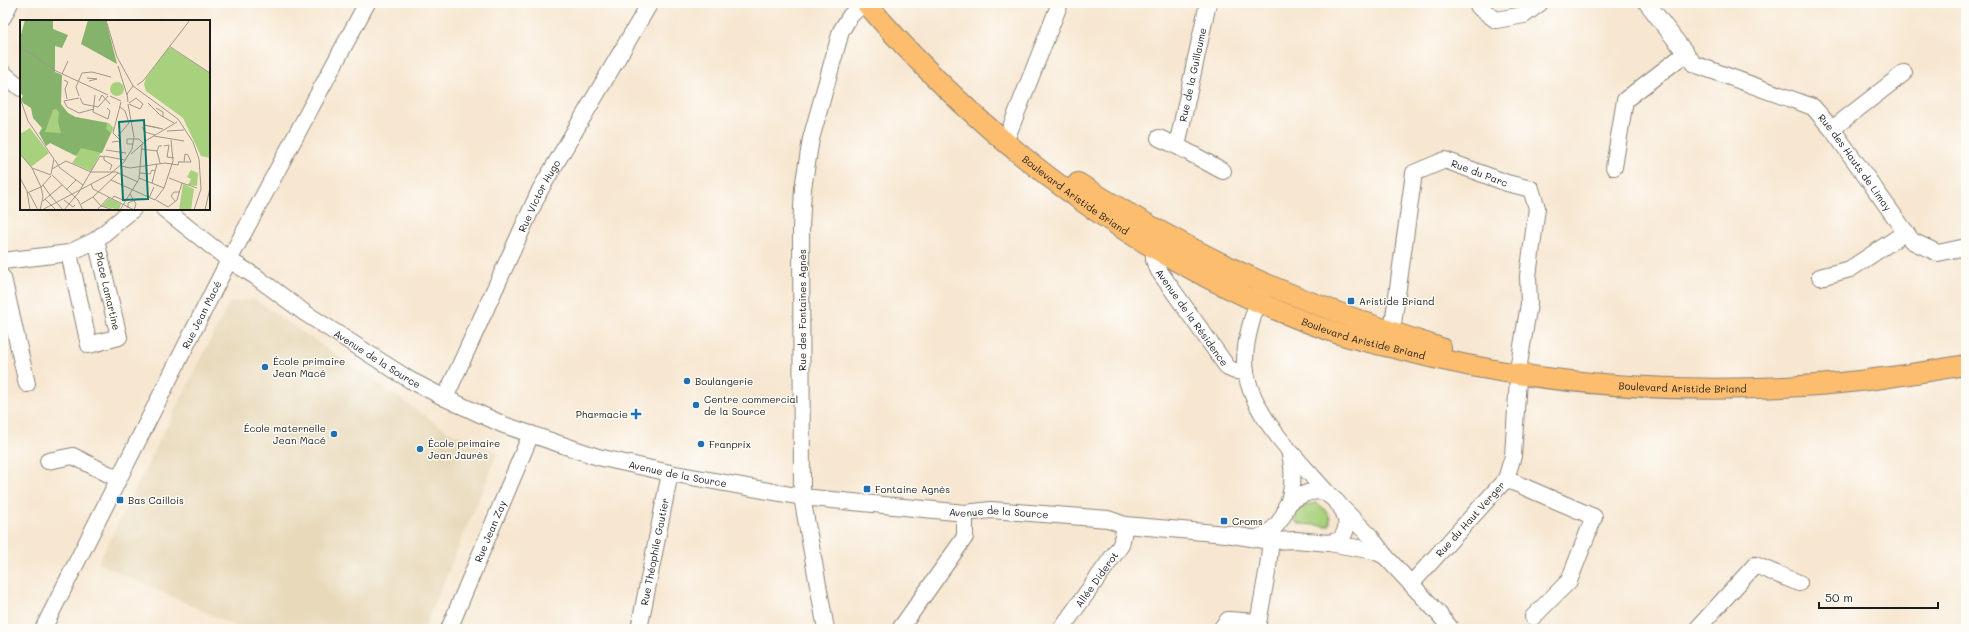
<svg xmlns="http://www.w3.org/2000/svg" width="1969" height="632" font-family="Mali,sans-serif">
	<rect width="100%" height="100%" fill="#fdfcf7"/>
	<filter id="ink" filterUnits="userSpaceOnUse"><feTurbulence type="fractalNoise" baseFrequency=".025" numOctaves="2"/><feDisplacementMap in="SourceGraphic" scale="8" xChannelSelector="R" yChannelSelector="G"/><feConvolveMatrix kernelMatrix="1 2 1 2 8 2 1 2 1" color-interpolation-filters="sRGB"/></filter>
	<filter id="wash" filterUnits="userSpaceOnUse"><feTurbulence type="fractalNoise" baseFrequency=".012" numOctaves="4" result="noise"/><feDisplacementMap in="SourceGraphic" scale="16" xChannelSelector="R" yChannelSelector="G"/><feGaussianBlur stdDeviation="0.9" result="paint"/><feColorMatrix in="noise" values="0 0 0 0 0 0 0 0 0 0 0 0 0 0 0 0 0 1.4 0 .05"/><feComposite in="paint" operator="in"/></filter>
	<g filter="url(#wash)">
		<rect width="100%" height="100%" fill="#f7e7d1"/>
		<polygon fill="#e8d9ba" points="254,299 446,430 498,453 424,629 242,629 98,563 229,303"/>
		<path fill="#a8d17d" stroke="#62764c" d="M 1317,503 C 1325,510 1333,515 1329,526 L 1299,524 L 1295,521 C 1295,508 1306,505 1317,503 Z"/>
	</g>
	<g filter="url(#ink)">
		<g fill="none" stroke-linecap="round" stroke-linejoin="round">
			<g stroke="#8a8276" stroke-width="18">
				<g id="minor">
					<polyline points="1476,3 1480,8 1496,20 1524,15 1540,3"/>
					<path id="s1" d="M 1647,3 L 1694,64 L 1813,107 L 1832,129 L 1912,241 L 1938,253 L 1966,247"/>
					<polyline points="3,17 10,3"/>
					<polyline points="3,73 21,88"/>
					<polyline points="1832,129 1904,73"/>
					<polyline points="1159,138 1177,146 1223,171"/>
					<polyline points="1005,142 1060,3"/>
					<path id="s2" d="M 1177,146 L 1208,3"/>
					<polyline points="1614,167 1625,100 1686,53"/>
					<path id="s3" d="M 164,209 L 229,260 L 255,276 L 305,313 L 410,380 L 445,398 L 504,425 L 598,457 L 670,473 L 802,497 L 965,513 L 991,510 L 1108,519 L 1125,525 L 1226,534 L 1270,541 L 1296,540 L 1329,543 L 1340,540 C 1351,527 1347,513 1336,501 C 1332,498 1329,494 1323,492 C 1310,489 1295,497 1286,506"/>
					<path id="s4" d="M 1154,249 L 1154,260 L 1159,271 L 1228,368 L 1235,371 L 1246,371"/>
					<polyline points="69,253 89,345 119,337 96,240"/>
					<polyline points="3,261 69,253 96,240 133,209"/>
					<polyline points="1820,277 1850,269 1906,232"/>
					<polyline points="3,278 27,384"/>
					<path d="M 1262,290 C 1254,312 1245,338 1245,361 C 1246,412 1298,459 1329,495"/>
					<path id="s5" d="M 1392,331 L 1414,173 L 1445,160 L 1507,183 L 1531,189 L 1537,208 L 1528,276 L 1529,304 L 1519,364 L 1513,456 L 1506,479 L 1412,583"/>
					<path id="s6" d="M 445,398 L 540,190 L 650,3"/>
					<polyline points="48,461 73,456 118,479"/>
					<polyline points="1506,479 1594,517 1569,581 1533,617"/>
					<polyline points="1343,509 1370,536 1385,556 1438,613 1451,629"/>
					<path d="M 1257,538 C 1290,528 1298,480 1289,451"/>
					<polyline points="1329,543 1374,551 1385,556"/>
					<path id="s7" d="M 43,629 L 229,260 L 367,3"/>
					<path id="s8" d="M 449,629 L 531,434"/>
					<path id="s9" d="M 639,629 L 670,473"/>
					<polyline points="826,629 802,497 801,228 803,188 811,139 841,31 850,16 864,3"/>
					<polyline points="900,629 965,537 965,513"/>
					<path id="s10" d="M 1061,629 L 1121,545 L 1125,525"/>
					<polyline points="1221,629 1228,620 1258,622"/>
					<polyline points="1257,629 1268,567 1272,530"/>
					<polyline points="1697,629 1755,565 1799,583"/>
				</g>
			</g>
			<g stroke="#8a8276" stroke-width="22">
				<g id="major">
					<path id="s11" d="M 866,3 C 993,152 1156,272 1342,335 C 1362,341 1382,345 1402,350 C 1531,384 1668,394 1802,386 C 1857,383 1912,374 1966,365"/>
					<path d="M 1078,183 C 1138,220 1200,255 1264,283 C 1322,308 1382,329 1441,348"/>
				</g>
			</g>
			<use href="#minor" stroke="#fff" stroke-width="16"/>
			<use href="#major" stroke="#fcbd6e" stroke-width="20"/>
		</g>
	</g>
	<g fill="#1f6fb2" stroke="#fdfcf7" stroke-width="1.5">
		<rect x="1347" y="297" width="8" height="8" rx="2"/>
		<circle cx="265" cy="367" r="4"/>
		<circle cx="687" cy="381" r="4"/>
		<circle cx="696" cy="405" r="4"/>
		<path d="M634 408h4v4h4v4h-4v4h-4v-4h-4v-4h4z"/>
		<circle cx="334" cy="434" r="4"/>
		<circle cx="701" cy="444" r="4"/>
		<circle cx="420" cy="449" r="4"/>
		<rect x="863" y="485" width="8" height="8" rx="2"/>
		<rect x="116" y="496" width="8" height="8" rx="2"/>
		<rect x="1220" y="517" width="8" height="8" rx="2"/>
	</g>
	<g text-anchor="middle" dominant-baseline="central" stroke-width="3" stroke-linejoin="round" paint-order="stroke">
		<g font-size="10" fill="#1c1c1c" stroke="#fdfcf7">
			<text stroke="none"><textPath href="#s2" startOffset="73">Rue de la Guillaume</textPath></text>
			<text stroke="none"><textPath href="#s1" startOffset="273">Rue des Hauts de Limay</textPath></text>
			<text stroke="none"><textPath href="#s5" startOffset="230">Rue du Parc</textPath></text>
			<text stroke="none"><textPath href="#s11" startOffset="285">Boulevard Aristide Briand</textPath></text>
			<text stroke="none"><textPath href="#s6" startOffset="223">Rue Victor Hugo</textPath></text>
			<text transform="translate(108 291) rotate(77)">Place Lamartine</text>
			<text transform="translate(802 310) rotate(-90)">Rue des Fontaines Agnès</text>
			<text stroke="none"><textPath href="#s7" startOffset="352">Rue Jean Macé</textPath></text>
			<text stroke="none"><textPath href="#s4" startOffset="80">Avenue de la Résidence</textPath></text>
			<text stroke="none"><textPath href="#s11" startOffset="609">Boulevard Aristide Briand</textPath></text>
			<text stroke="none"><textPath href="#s3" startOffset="261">Avenue de la Source</textPath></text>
			<text stroke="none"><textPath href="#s11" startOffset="933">Boulevard Aristide Briand</textPath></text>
			<text stroke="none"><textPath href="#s3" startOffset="585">Avenue de la Source</textPath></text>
			<text stroke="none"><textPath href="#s3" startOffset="909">Avenue de la Source</textPath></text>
			<text transform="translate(1470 519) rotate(-48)">Rue du Haut Verger</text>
			<text stroke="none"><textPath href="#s8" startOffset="106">Rue Jean Zay</textPath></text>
			<text stroke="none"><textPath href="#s9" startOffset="79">Rue Théophile Gautier</textPath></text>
			<text stroke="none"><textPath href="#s10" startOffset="61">Allée Diderot</textPath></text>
		</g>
		<g font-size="10" fill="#1c1c1c" stroke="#fdfcf7" text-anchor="start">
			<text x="1359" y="301">Aristide Briand</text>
			<text x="273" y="361">École primaire<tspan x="273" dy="12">Jean Macé</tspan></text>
			<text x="695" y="381">Boulangerie</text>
			<text x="704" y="399">Centre commercial<tspan x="704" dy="12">de la Source</tspan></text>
			<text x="628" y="414" text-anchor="end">Pharmacie</text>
			<text x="326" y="428" text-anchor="end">École maternelle<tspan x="326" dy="12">Jean Macé</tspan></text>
			<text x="428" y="443">École primaire<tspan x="428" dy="12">Jean Jaurès</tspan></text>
			<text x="709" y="444">Franprix</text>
			<text x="875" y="489">Fontaine Agnès</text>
			<text x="128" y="500">Bas Caillois</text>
			<text x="1232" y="521">Croms</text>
		</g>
	</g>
	<g transform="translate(20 20)">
		<rect width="190" height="190" fill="#f7e7d1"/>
		<path d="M 148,28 L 151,28 L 190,53 L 190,138 L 181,136 L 163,98 L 126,71 L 124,64 L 126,58 ZM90 69a7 7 0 1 1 14 0a7 7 0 1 1-14 0ZM 40,84 L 48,93 L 56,97 L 89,103 L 94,108 L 71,151 L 52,143 L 57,136 L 22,111 L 28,93 ZM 10,108 L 29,133 L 11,147 L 0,134 L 0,114 ZM 171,150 L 178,153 L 177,166 L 168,165 L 171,159 L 167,157 ZM 163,164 L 174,169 L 171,190 L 159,190 ZM 89,178 L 101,184 L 99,190 L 82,186 Z" fill="#a8d17d"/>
		<path d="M 5,0 L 33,0 L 33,9 L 48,15 L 42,28 L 35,26 L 35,52 L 42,55 L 41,84 L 48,93 L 55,97 L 87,103 L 86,109 L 91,113 L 82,133 L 61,128 L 56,136 L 30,123 L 26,126 L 19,113 L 22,108 L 13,98 L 11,88 L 3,83 L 1,79 L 3,76 L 0,72 L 0,18 ZM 36,89 L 39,92 L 38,102 L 41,113 L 25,112 L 33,90 ZM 68,0 L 86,0 L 97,44 L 61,24 Z" fill="#86b36c" fill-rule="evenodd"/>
		<path fill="none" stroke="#9f9689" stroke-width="1" d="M 86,0 L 97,37 L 113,66 L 158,99 L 173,122 L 179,139 L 181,169 L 174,190M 0,26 L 36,51 L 88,75M 149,26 L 190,53M 98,46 L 107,75M 42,54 L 48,41M 67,58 L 77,59 L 69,61M 44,60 L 48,62 L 45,69 L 47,79M 117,65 L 123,61 L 170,0M 75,75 L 73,92 L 88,99M 59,76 L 56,67 L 62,53 L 72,52 L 91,57M 90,76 L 101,81M 0,78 L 8,101 L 34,139 L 31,154M 59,78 L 44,81 L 47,87 L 59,93 L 74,89M 60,78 L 63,84 L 78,87 L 88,76M 79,81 L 82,75 L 90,84M 108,82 L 107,74 L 113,66M 109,83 L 116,78 L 123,84 L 120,89 L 109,84M 128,83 L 140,95 L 154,103M 87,88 L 90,91 L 88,99M 136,88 L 143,92 L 143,97M 122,107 L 125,112 L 135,115M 139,108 L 124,105 L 143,109M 147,111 L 164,110M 98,116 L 109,103 L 105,91 L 100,87M 134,116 L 164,121M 92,122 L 101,121 L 93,113 L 101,82M 113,124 L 107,124 L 107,119 L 119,119 L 123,123M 144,126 L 149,125 L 147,137 L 154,138M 121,129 L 137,131M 86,130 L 106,133M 0,134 L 12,148 L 21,167 L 23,177 L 20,190M 111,134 L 127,120 L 157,102M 35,140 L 40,148 L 63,165M 159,142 L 171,142 L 168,135 L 165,134 L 164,142M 140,143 L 137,131 L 139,126 L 142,126M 101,146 L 110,148 L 145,143 L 158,145 L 159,141M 12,148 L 31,155M 32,149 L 46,141 L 71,152 L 96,152 L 118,162M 90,150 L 92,145 L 84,140 L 84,136 L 105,140M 120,153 L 130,154 L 132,150 L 135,151M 32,155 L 58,180 L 63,190M 0,158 L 7,171 L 10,190M 119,158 L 144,168M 91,160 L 135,180M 132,163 L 137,144M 162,163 L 177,168M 71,164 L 73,169 L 114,190M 23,165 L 30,175M 46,170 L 56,160M 7,173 L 21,167 L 31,156M 9,173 L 18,190M 110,174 L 116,184 L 114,190M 30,175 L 43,190M 73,177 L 81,186 L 94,190M 129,178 L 134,167M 25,179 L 36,190M 92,179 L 94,176 L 105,181M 44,180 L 53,187 L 55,185M 135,180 L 144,168 L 153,141 L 151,120M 136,180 L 148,187 L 157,180 L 162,163 L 149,158M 23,181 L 42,165M 155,181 L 151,176 L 154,172 L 159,172M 61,184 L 73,177 L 98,153M 108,188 L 108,183 L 118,179M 22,190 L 90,154 L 104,142 L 112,129 L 114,117 L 108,84M 44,190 L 59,172 L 80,136 L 84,137M 77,190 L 89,177M 100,190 L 119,159 L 122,124M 185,190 L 190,168"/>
		<path fill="#0f766e" fill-opacity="0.15" stroke="#0f766e" stroke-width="2" d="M 124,100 L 128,179 L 103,180 L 99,102 Z"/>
		<rect width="190" height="190" fill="none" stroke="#1c1c1c" stroke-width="2"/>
	</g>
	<rect width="1969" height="632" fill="none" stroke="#fdfcf7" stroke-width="16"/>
	<path d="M1819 602v6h119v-6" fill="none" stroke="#1c1c1c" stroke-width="2"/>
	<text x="1825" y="602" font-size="12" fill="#1c1c1c" stroke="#fdfcf7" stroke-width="3" paint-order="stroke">50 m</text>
</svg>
